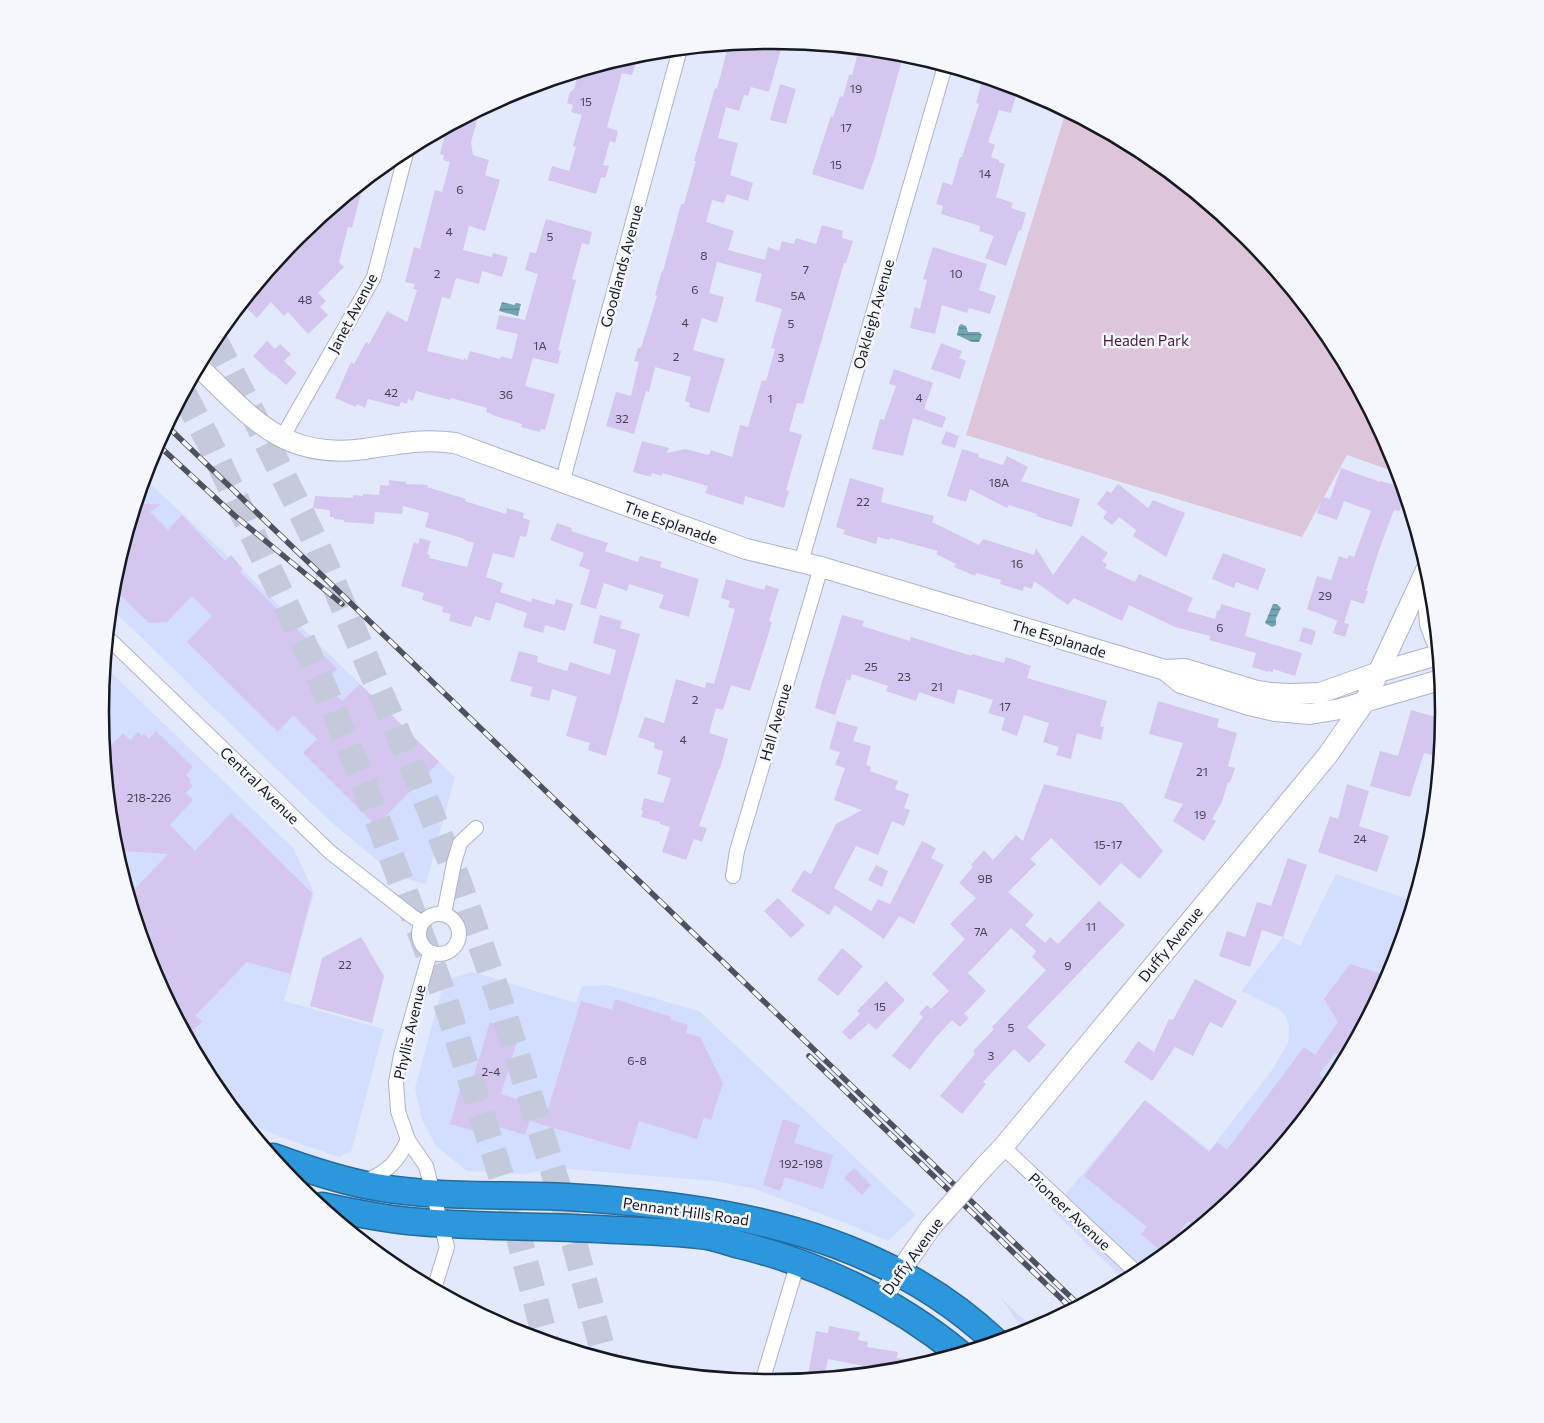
<svg xmlns="http://www.w3.org/2000/svg" width="1544" height="1423" font-family="Commissioner,sans-serif">
	<defs>
		<pattern id="water-rules" width="6" height="5" patternUnits="userSpaceOnUse" patternTransform="scale(1.25)"><rect width="6" height="5" fill="#71a6b2"/><path d="M0 2.5h6" fill="none" stroke="#5c8690"/></pattern>
	</defs>
	<rect width="100%" height="100%" fill="#e3e9fd"/>
	<g fill="#d3ddfd">
		<polygon points="144,478 243,570 455,777 426,884 396,876 331,822 111,608 113,580"/>
		<polygon points="105,667 294,849 314,893 284,1001 384,1029 351,1152 339,1157 289,1140 245,1122 214,1084 152,968 113,842 101,711"/>
		<polygon points="1423,869 1392,969 1330,1085 1247,1187 1145,1270 1125,1281 1052,1210 1145,1100 1210,1150 1272,1070 1288,1043 1289,1028 1286,1016 1279,1009 1241,991 1283,937 1300,946 1336,874 1407,899"/>
		<polygon points="472,972 576,1003 582,986 608,985 699,1011 916,1215 888,1241 848,1224 752,1188 714,1181 555,1168 524,1174 467,1171 436,1146 422,1120 415,1088 444,981"/>
		<polygon points="1000,1297 1034,1329 1026,1333"/>
	</g>
	<polygon fill="#ddc5da" points="1066,111 1145,153 1247,237 1330,339 1369,411 1366,421 1377,426 1392,455 1398,473 1347,455 1302,537 966,435"/>
	<g fill="url(#water-rules)">
		<polygon points="502,302 514,305 516,303 521,304 518,316 499,311"/>
		<polygon points="961,324 966,326 968,332 979,332 982,335 979,342 972,342 957,335 959,326"/>
		<polygon points="1273,604 1277,604 1281,608 1276,618 1276,625 1272,627 1265,623"/>
	</g>
	<g fill="#d5c6ef">
		<polygon points="766,41 782,45 769,92 751,87 748,96 744,95 739,111 726,107 718,138 738,143 730,175 753,183 748,201 727,194 724,203 712,200 706,222 734,231 728,250 765,260 768,247 779,251 782,241 794,244 796,238 816,244 822,225 843,231 842,238 853,241 846,263 844,263 803,404 797,403 789,431 802,435 786,490 789,491 784,508 745,496 743,505 705,493 708,486 662,473 662,476 652,473 651,477 633,472 642,441 669,448 667,453 685,449 709,455 711,450 732,457 740,425 748,427 762,380 766,381 775,349 771,348 782,309 755,301 762,274 717,262 709,293 724,297 717,323 702,318 693,350 725,359 709,413 689,407 690,403 685,401 691,377 655,367 649,392 646,391 634,434 606,426 616,392 631,396 639,362 634,361 638,348 641,348 657,296 655,295 662,271 663,271 681,204 684,204 696,161 694,161 715,88 717,89 724,62 728,44"/>
		<polygon points="859,49 904,53 874,160 863,190 812,174 831,116 833,117 840,96 843,97 849,75 852,75"/>
		<polygon points="626,57 637,60 632,75 622,73 607,127 618,131 615,143 610,141 603,165 609,166 605,178 601,177 596,194 548,180 552,166 569,171 576,147 573,146 582,115 571,112 573,105 567,103 570,92 574,89 579,72"/>
		<polygon points="983,77 1018,88 1011,113 999,110 988,142 995,145 991,157 999,160 999,162 1005,164 996,197 1013,203 1011,208 1026,213 1021,231 1019,230 1006,266 985,258 994,236 979,231 980,226 941,214 943,206 936,204 943,182 952,185 960,157 962,157 979,104 976,103"/>
		<polygon points="780,84 796,89 786,124 770,120"/>
		<polygon points="480,110 471,142 473,155 489,160 485,175 500,180 485,231 469,226 463,250 492,257 493,253 508,257 502,277 482,271 479,284 456,278 450,299 442,297 427,351 464,360 464,358 467,360 470,351 500,359 501,356 512,359 518,334 496,329 499,315 525,320 538,274 525,270 530,252 536,253 546,219 592,232 589,245 582,243 572,279 576,280 558,350 561,351 558,364 533,358 525,386 555,394 545,430 541,429 540,432 521,427 522,424 492,415 492,414 486,412 487,408 451,398 450,400 416,391 413,401 408,399 407,404 401,402 399,407 368,399 365,408 357,404 356,407 335,398 351,362 354,364 366,342 369,344 387,311 407,322 417,290 413,289 415,284 405,282 414,247 420,249 435,190 442,192 450,162 443,160 444,155 440,154 447,127"/>
		<polygon points="364,182 352,228 348,227 339,262 344,267 318,293 326,301 320,307 328,315 308,334 288,312 284,316 271,302 257,318 242,304 261,281 264,284 285,261 281,257 294,241 298,246 318,226 315,222"/>
		<polygon points="933,247 987,264 979,290 996,296 990,314 969,308 967,313 942,305 935,334 910,328 915,307 920,309 927,280 923,279"/>
		<polygon points="267,341 275,349 280,344 291,354 284,361 297,373 286,385 273,373 272,374 253,356"/>
		<polygon points="941,343 962,351 959,358 966,361 960,379 931,369"/>
		<polygon points="894,369 933,383 924,409 946,417 942,428 913,418 903,456 872,449 880,419 884,420 896,386 889,384"/>
		<polygon points="946,431 959,436 955,448 941,444"/>
		<polygon points="962,449 979,454 978,457 1003,465 1007,456 1028,467 1021,481 1080,499 1072,527 1036,516 1037,514 1009,505 1007,508 970,489 966,502 947,496"/>
		<polygon points="1341,468 1380,482 1380,481 1402,487 1404,494 1400,511 1394,510 1379,550 1366,591 1368,591 1364,604 1351,600 1344,623 1349,624 1345,637 1333,633 1337,621 1338,621 1307,609 1317,576 1331,580 1339,556 1347,559 1349,555 1354,557 1371,511 1344,501 1337,520 1317,513 1323,497 1330,499"/>
		<polygon points="850,478 884,488 881,502 934,516 932,522 979,545 983,539 1034,555 1036,548 1053,575 1082,535 1108,553 1102,561 1107,564 1105,568 1135,582 1139,574 1193,598 1187,611 1215,619 1217,611 1220,610 1221,604 1251,613 1245,636 1302,653 1295,676 1273,669 1273,672 1268,671 1268,672 1252,667 1256,653 1209,640 1210,636 1175,627 1129,605 1122,621 1074,598 1068,605 1034,581 1032,589 1024,586 1023,591 1000,584 1001,580 976,573 975,576 954,567 956,564 936,554 938,551 890,538 889,540 878,537 876,544 843,534 845,530 836,527"/>
		<polygon points="389,480 406,482 406,484 428,485 427,487 466,499 465,501 506,514 507,508 524,513 523,518 530,520 526,537 520,536 514,558 493,553 486,577 503,583 500,592 531,602 532,598 554,605 556,599 573,604 565,631 545,625 543,633 523,627 527,613 496,602 490,621 475,616 471,627 449,621 451,614 442,612 444,607 422,600 424,593 401,586 414,542 418,544 420,538 431,541 427,554 430,555 429,558 467,567 474,543 464,540 465,539 425,527 429,513 403,506 402,514 375,512 374,524 344,522 344,520 334,519 334,517 330,517 330,511 328,510 313,508 315,496 353,498 353,495 363,496 363,494 379,495 380,485 389,486"/>
		<polygon points="1118,484 1148,508 1153,500 1185,513 1166,557 1133,536 1136,530 1119,517 1112,525 1103,518 1107,512 1097,504 1107,491 1111,493"/>
		<polygon points="137,504 161,504 150,512 168,530 182,515 225,561 231,555 243,569 240,572 337,669 324,683 342,701 360,684 439,762 376,826 303,753 317,739 293,715 278,732 187,642 212,616 192,596 167,622 149,623 113,588 113,580"/>
		<polygon points="557,523 572,528 571,531 608,543 605,551 638,562 640,556 662,562 660,567 699,579 689,617 659,608 664,595 629,584 627,591 604,583 596,609 580,604 590,570 579,566 584,553 550,540"/>
		<polygon points="1223,553 1266,569 1258,590 1236,582 1234,588 1212,579"/>
		<polygon points="726,579 764,590 766,585 779,589 769,621 772,622 767,639 750,691 731,685 723,710 716,708 709,733 728,739 720,769 719,769 699,826 707,828 702,842 694,839 686,860 662,852 670,827 660,824 660,822 641,817 643,811 641,810 644,798 663,803 671,778 657,774 663,751 654,748 655,743 638,737 645,717 664,723 676,679 705,688 706,682 714,684 735,609 728,607 730,601 721,598"/>
		<polygon points="600,615 622,621 620,628 640,634 606,756 588,750 590,743 566,736 577,697 552,689 549,701 530,696 533,687 510,681 519,651 538,656 537,662 567,671 570,662 610,675 616,650 593,643"/>
		<polygon points="842,615 864,621 862,626 910,641 911,637 972,656 972,654 1004,663 1006,657 1031,666 1027,678 1107,701 1100,726 1104,727 1101,740 1077,733 1071,759 1056,755 1059,747 1043,742 1049,723 1024,715 1017,736 1001,730 1005,718 988,713 993,700 958,689 954,704 919,692 916,701 886,691 888,686 852,674 850,681 847,679 835,715 815,708 821,685"/>
		<polygon points="1303,627 1316,631 1312,645 1299,641"/>
		<polygon points="1158,701 1219,719 1217,727 1237,733 1228,766 1235,768 1230,783 1228,782 1222,802 1212,819 1216,821 1204,841 1173,821 1183,804 1164,798 1183,743 1149,734"/>
		<polygon points="1411,710 1443,719 1441,740 1436,756 1424,753 1410,797 1370,786 1380,751 1398,756"/>
		<polygon points="837,721 858,727 853,741 871,746 866,765 871,767 870,771 898,781 895,789 909,794 904,808 910,810 904,826 892,821 878,855 856,846 834,888 871,911 878,899 890,904 922,841 936,848 931,858 944,865 914,924 899,916 884,939 835,905 829,915 791,891 804,870 811,874 836,824 862,810 834,800 845,768 835,765 840,752 829,749"/>
		<polygon points="156,731 193,767 186,775 191,780 189,782 193,786 186,793 193,800 170,825 195,851 231,813 312,893 291,974 247,962 195,1016 202,1021 188,1036 152,968 129,895 168,854 123,851 118,857 113,842 105,752 123,733 130,740 138,732 142,736 144,734 149,739"/>
		<polygon points="1044,784 1122,803 1163,851 1140,879 1121,863 1100,886 1051,838 1030,859 1036,864 1008,892 1034,915 1025,925 1045,943 1050,937 1058,944 1099,901 1125,925 1027,1027 1046,1045 1029,1063 1014,1049 983,1082 986,1084 962,1114 940,1096 975,1054 973,1051 994,1029 992,1027 1046,970 1032,957 1036,951 1011,928 968,973 986,991 964,1014 969,1018 960,1027 952,1020 936,1037 910,1070 892,1056 923,1017 919,1014 927,1005 931,1009 949,991 932,974 965,939 950,924 976,898 959,883 973,867 971,865 984,850 993,860 1016,835 1023,841"/>
		<polygon points="1347,784 1369,791 1359,826 1389,836 1377,872 1318,852 1330,816 1338,819"/>
		<polygon points="1288,858 1307,865 1283,937 1262,930 1250,967 1219,956 1227,931 1245,937 1257,902 1271,906"/>
		<polygon points="876,865 888,871 882,887 868,880"/>
		<polygon points="778,898 805,925 791,938 764,911"/>
		<polygon points="361,937 384,976 372,1023 310,1006 322,958"/>
		<polygon points="842,948 863,966 838,996 817,979"/>
		<polygon points="1350,964 1388,976 1344,1060 1335,1053 1319,1075 1329,1083 1298,1124 1247,1187 1197,1227 1188,1221 1163,1253 1141,1234 1147,1227 1084,1176 1145,1100 1209,1152 1217,1142 1227,1150 1304,1047 1315,1055 1338,1022 1324,999"/>
		<polygon points="1195,979 1237,1001 1222,1028 1210,1022 1193,1056 1175,1047 1152,1081 1124,1062 1138,1041 1154,1052 1169,1019 1173,1020"/>
		<polygon points="886,981 905,1000 876,1030 869,1023 850,1040 842,1032 860,1014 857,1011"/>
		<polygon points="615,999 671,1017 671,1020 688,1025 686,1033 700,1037 723,1083 711,1120 704,1117 697,1139 639,1121 630,1150 530,1121 525,1135 490,1124 487,1135 450,1124 461,1085 470,1088 490,1022 520,1031 501,1094 548,1109 581,1001 612,1010"/>
		<polygon points="783,1119 800,1125 794,1143 833,1155 823,1189 785,1177 780,1191 763,1185"/>
		<polygon points="854,1168 871,1185 862,1195 844,1178"/>
		<polygon points="829,1326 860,1332 858,1340 868,1342 867,1347 898,1352 897,1358 905,1359 903,1370 873,1373 874,1368 828,1359 824,1378 807,1380 816,1331 828,1333"/>
	</g>
	<g fill="none" stroke-linecap="round" stroke-linejoin="round">
		<g stroke="#c4cadc" stroke-width="26" stroke-dasharray="26 13" stroke-linecap="butt">
			<polyline points="214,339 250,408 317,545 412,766 458,880 498,994 566,1212 605,1359"/>
			<polyline points="184,394 211,446 288,609 327,694 364,784 442,990 511,1207 546,1341"/>
		</g>
		<g stroke="#abb2ca" stroke-width="16">
			<g id="street">
				<polyline points="282,438 374,277 407,149"/>
				<polyline points="562,483 680,49"/>
				<polyline points="801,562 945,66"/>
				<polyline points="108,638 330,852 413,917 422,922"/>
				<polyline points="733,876 737,851 821,567"/>
				<circle cx="439" cy="934" r="20"/>
				<polyline points="444,914 454,863 460,843 476,828"/>
				<polyline points="430,953 401,1055 396,1082 398,1111 408,1140 426,1166 447,1247 434,1289"/>
				<polyline points="1003,1147 1138,1274"/>
				<path d="M 365,1181 C 388,1172 397,1162 408,1140"/>
				<polyline points="762,1382 798,1262"/>
			</g>
		</g>
		<g stroke="#abb2ca" stroke-width="22">
			<g id="secondary">
				<path d="M 199,367 C 252,418 283,460 365,449 C 397,444 422,438 455,443 L 746,549 L 821,567 L 1165,670 L 1185,669 L 1257,691 L 1272,693 L 1289,694 L 1320,693 L 1379,672 L 1438,655"/>
				<polyline points="1426,572 1430,624 1436,640"/>
				<polyline points="1165,670 1181,683 1249,705 1275,711 1310,714 1340,709 1440,680"/>
				<polyline points="984,1167 1003,1147 1057,1082 1327,756 1364,703 1427,568"/>
				<polyline points="880,1300 931,1227"/>
			</g>
		</g>
		<g stroke="#256b9c" stroke-width="29">
			<g id="highway">
				<path d="M 273,1157 C 306,1169 341,1181 376,1187 C 438,1198 503,1194 567,1197 C 722,1206 878,1231 996,1342"/>
				<path d="M 322,1206 C 350,1212 379,1218 408,1221 C 470,1227 534,1226 597,1229 C 633,1231 671,1231 707,1236 C 718,1238 729,1242 740,1245 C 819,1264 895,1301 959,1353"/>
			</g>
		</g>
		<use href="#street" stroke="#fff" stroke-width="14"/>
		<use href="#secondary" stroke="#fff" stroke-width="20"/>
		<use href="#highway" stroke="#2d97de" stroke-width="26"/>
		<g stroke="#4e525e" stroke-width="5.5">
			<g id="rail">
				<polyline points="167,426 1079,1305"/>
				<polyline points="157,444 234,515 342,604"/>
				<polyline points="809,1056 1072,1309"/>
			</g>
		</g>
		<use href="#rail" stroke="#f5f7fc" stroke-width="4" stroke-dasharray="11" stroke-linecap="butt"/>
		<g stroke="#abb2ca" stroke-width="22" stroke-linecap="butt">
			<polyline id="secondary-bridge" points="931,1227 984,1167"/>
		</g>
		<use href="#secondary-bridge" stroke="#fff" stroke-width="20"/>
	</g>
	<g text-anchor="middle" dominant-baseline="central" stroke-width="5" stroke-linejoin="round" paint-order="stroke">
		<g font-size="12" fill="#464455">
			<text x="856" y="88">19</text>
			<text x="586" y="101">15</text>
			<text x="846" y="127">17</text>
			<text x="836" y="164">15</text>
			<text x="985" y="173">14</text>
			<text x="460" y="189">6</text>
			<text x="449" y="231">4</text>
			<text x="550" y="236">5</text>
			<text x="704" y="255">8</text>
			<text x="806" y="269">7</text>
			<text x="437" y="273">2</text>
			<text x="956" y="273">10</text>
			<text x="695" y="289">6</text>
			<text x="798" y="295">5A</text>
			<text x="305" y="299">48</text>
			<text x="685" y="322">4</text>
			<text x="791" y="323">5</text>
			<text x="540" y="345">1A</text>
			<text x="676" y="356">2</text>
			<text x="781" y="357">3</text>
			<text x="391" y="392">42</text>
			<text x="506" y="394">36</text>
			<text x="919" y="397">4</text>
			<text x="770" y="398">1</text>
			<text x="622" y="418">32</text>
			<text x="999" y="482">18A</text>
			<text x="863" y="501">22</text>
			<text x="1017" y="563">16</text>
			<text x="1325" y="595">29</text>
			<text x="1220" y="627">6</text>
			<text x="871" y="666">25</text>
			<text x="904" y="676">23</text>
			<text x="937" y="686">21</text>
			<text x="695" y="699">2</text>
			<text x="1005" y="706">17</text>
			<text x="683" y="739">4</text>
			<text x="1202" y="771">21</text>
			<text x="149" y="797">218-226</text>
			<text x="1200" y="814">19</text>
			<text x="1360" y="838">24</text>
			<text x="1108" y="844">15-17</text>
			<text x="985" y="878">9B</text>
			<text x="1091" y="926">11</text>
			<text x="981" y="931">7A</text>
			<text x="345" y="964">22</text>
			<text x="1068" y="965">9</text>
			<text x="880" y="1006">15</text>
			<text x="1011" y="1027">5</text>
			<text x="991" y="1055">3</text>
			<text x="637" y="1060">6-8</text>
			<text x="491" y="1071">2-4</text>
			<text x="801" y="1163">192-198</text>
		</g>
		<g font-size="15" fill="#171922" stroke="#f5f7fc">
			<text transform="translate(621 266) rotate(-75)">Goodlands Avenue</text>
			<text transform="translate(352 313) rotate(-62)">Janet Avenue</text>
			<text transform="translate(873 314) rotate(-74)">Oakleigh Avenue</text>
			<text transform="translate(671 522) rotate(20)">The Esplanade</text>
			<text transform="translate(1059 638) rotate(17)">The Esplanade</text>
			<text transform="translate(775 722) rotate(-74)">Hall Avenue</text>
			<text transform="translate(260 785) rotate(44)">Central Avenue</text>
			<text transform="translate(1170 944) rotate(-51)">Duffy Avenue</text>
			<text transform="translate(409 1032) rotate(-77)">Phyllis Avenue</text>
			<text transform="translate(686 1211) rotate(8)">Pennant Hills Road</text>
			<text transform="translate(1070 1211) rotate(43)">Pioneer Avenue</text>
			<text transform="translate(912 1256) rotate(-54)">Duffy Avenue</text>
		</g>
		<g font-size="15" fill="#451a42" stroke="#f5f7fc">
			<text x="1146" y="340">Headen Park</text>
		</g>
	</g>
	<path d="M0 0H1544V1423H0ZM771 49H773A662 662 0 0 1 1435 711V712A662 662 0 0 1 773 1374H771A662 662 0 0 1 109 712V711A662 662 0 0 1 771 49Z" fill="#f5f7fc" fill-rule="evenodd"/>
	<path fill="none" stroke="#171922" stroke-width="2.5" d="M771 49H773A662 662 0 0 1 1435 711V712A662 662 0 0 1 773 1374H771A662 662 0 0 1 109 712V711A662 662 0 0 1 771 49Z"/>
</svg>
